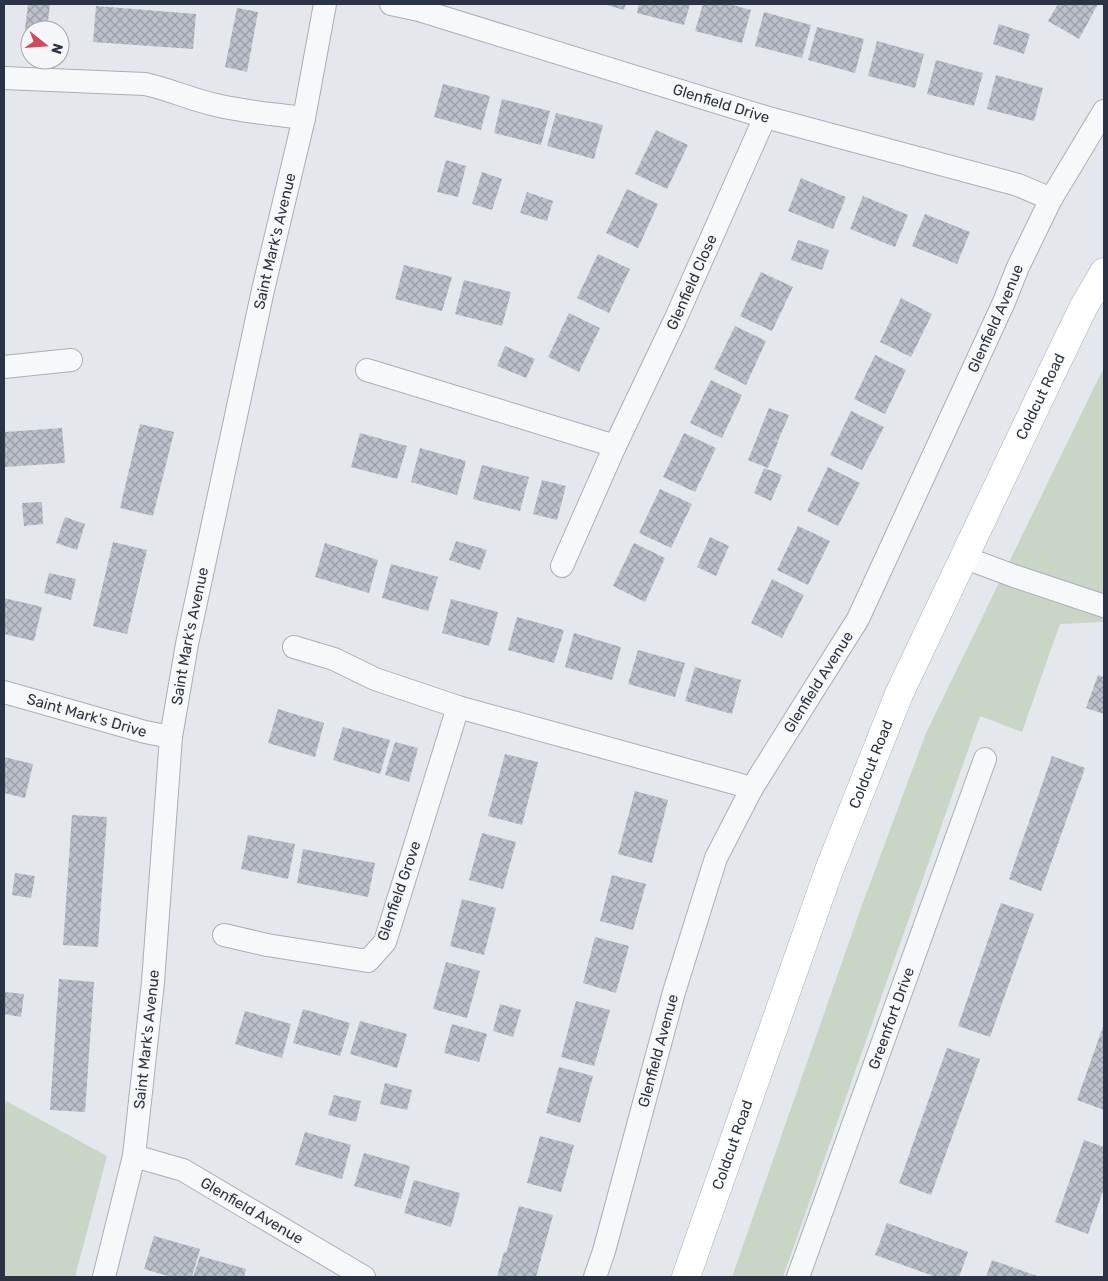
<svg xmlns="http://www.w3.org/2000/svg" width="1108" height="1281" font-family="Rubik,sans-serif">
	<defs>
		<pattern id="building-cross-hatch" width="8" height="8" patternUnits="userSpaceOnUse" patternTransform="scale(1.25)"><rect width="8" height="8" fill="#bbc0ca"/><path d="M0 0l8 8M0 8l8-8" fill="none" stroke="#989da6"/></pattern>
	</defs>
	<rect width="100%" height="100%" fill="#e4e7ec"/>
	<g fill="#c9d6c5">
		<polygon points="1104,367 1104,622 1060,624 1022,732 980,716 783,1277 732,1277 862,905 926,733"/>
		<polygon points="6,1101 107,1156 75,1277 4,1277 4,1109"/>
	</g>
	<g fill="url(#building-cross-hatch)">
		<polygon points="28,4 50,4 47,30 30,30 30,38 24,38"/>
		<polygon points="603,4 626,4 624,10"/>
		<polygon points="639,4 690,4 684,25 637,13"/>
		<polygon points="703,4 729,4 751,10 742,43 695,31"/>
		<polygon points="1058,4 1098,4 1079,39 1048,21"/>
		<polygon points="96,6 196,14 193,49 93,42"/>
		<polygon points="237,8 258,12 247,72 225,67"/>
		<polygon points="764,12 811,25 802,58 755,46"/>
		<polygon points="999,24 1030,34 1024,54 993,44"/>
		<polygon points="817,27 864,39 855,73 808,60"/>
		<polygon points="877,41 924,54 915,88 868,76"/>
		<polygon points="936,60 983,73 974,106 927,94"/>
		<polygon points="996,75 1043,88 1034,121 987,109"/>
		<polygon points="443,84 490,96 481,130 434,117"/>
		<polygon points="502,99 550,111 541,145 494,133"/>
		<polygon points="556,113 603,125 594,159 547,146"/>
		<polygon points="656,130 688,145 667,189 635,174"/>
		<polygon points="446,160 466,166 458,197 437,192"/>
		<polygon points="482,172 502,179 492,210 472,204"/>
		<polygon points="801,178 846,197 833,229 788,211"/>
		<polygon points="627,189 658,204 638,248 606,233"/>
		<polygon points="527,192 553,201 547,221 520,213"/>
		<polygon points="863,196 908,215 895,247 850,229"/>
		<polygon points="925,214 970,232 957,264 912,246"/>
		<polygon points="798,240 829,250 822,270 791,260"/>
		<polygon points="598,254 630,269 609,313 577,298"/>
		<polygon points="404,265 452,277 442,311 395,299"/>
		<polygon points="761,272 793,287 772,331 740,316"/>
		<polygon points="464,280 511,292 502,326 455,314"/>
		<polygon points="901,298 932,314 911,357 880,342"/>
		<polygon points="569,313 600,328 579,372 548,357"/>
		<polygon points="735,326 766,341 746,385 714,369"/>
		<polygon points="505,346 535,359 526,378 497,366"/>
		<polygon points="875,355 906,370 885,414 854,399"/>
		<polygon points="711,380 742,395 722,438 690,423"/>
		<polygon points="769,408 789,415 778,441 772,440 778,442 768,468 748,460"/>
		<polygon points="851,411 884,427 862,470 830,455"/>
		<polygon points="140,424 174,432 153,516 120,508"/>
		<polygon points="62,428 65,463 4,467 4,432"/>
		<polygon points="360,433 407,446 397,479 351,467"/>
		<polygon points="684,433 716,448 695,492 663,477"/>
		<polygon points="420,448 466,461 457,495 411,482"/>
		<polygon points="482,465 529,477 520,511 473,499"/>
		<polygon points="828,467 860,483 838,526 807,511"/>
		<polygon points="764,468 782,475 771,501 754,493"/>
		<polygon points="542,480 566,486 557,520 533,514"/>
		<polygon points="660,489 692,504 671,548 639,533"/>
		<polygon points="42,502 43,524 24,526 22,503"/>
		<polygon points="65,517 85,524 77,550 56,543"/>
		<polygon points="798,526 830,541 808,585 777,570"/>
		<polygon points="710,537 729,546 716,576 697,567"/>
		<polygon points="456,541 487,550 480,570 449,560"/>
		<polygon points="113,542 147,550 127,634 93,626"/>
		<polygon points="325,543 378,560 369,593 315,577"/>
		<polygon points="634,543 665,558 645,602 613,586"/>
		<polygon points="391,564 438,577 428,611 382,598"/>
		<polygon points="49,573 76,579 71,600 44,593"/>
		<polygon points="772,579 804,595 782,638 751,623"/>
		<polygon points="4,598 42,607 34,641 4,634"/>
		<polygon points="451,599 498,612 489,646 442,633"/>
		<polygon points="517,617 564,630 554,663 508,650"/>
		<polygon points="574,633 621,647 612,680 565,667"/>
		<polygon points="638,650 685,663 675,697 628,684"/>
		<polygon points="695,667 741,680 732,714 685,701"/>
		<polygon points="1098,675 1104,677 1104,714 1086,708"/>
		<polygon points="278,709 324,723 315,757 268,743"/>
		<polygon points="343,727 390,740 380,774 333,760"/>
		<polygon points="395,742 418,748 409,782 385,775"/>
		<polygon points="505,754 538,762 522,825 488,816"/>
		<polygon points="1052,756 1085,768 1041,891 1009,879"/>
		<polygon points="4,757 33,764 25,798 4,793"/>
		<polygon points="635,791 668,800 652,863 618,854"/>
		<polygon points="72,815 107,817 98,947 63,945"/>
		<polygon points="482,833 516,842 503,889 469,880"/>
		<polygon points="248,835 295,844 288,879 241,869"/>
		<polygon points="303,849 375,863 368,897 297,883"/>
		<polygon points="15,873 35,876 31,898 12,895"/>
		<polygon points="612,875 646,884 633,930 600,921"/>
		<polygon points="462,899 496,908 484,955 450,946"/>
		<polygon points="1001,903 1034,914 990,1037 958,1026"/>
		<polygon points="595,937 629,946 616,993 583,983"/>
		<polygon points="446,962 480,971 467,1018 433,1009"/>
		<polygon points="59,979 94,982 85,1112 50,1110"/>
		<polygon points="5,992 24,994 21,1017 4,1014"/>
		<polygon points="576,1001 610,1010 594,1066 561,1057"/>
		<polygon points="500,1004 521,1010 513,1037 493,1031"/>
		<polygon points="303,1009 350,1023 340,1056 293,1043"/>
		<polygon points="245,1011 291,1024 282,1058 235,1044"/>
		<polygon points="360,1021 407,1034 397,1068 350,1054"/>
		<polygon points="452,1024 487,1034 479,1062 444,1053"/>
		<polygon points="1104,1024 1104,1110 1077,1100"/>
		<polygon points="947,1048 980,1059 931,1195 899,1183"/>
		<polygon points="559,1067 593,1076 580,1123 546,1113"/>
		<polygon points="385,1083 412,1090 407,1110 380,1104"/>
		<polygon points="334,1095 361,1101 356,1122 328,1115"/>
		<polygon points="305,1132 351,1145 342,1179 295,1165"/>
		<polygon points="540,1136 574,1145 561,1192 527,1183"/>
		<polygon points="1084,1140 1104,1147 1104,1188 1088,1234 1055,1222"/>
		<polygon points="364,1153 410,1166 401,1199 354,1186"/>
		<polygon points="414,1180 460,1193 451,1227 404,1213"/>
		<polygon points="519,1206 553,1215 536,1277 497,1277 504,1252 506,1253"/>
		<polygon points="887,1223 968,1252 959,1277 936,1277 875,1255"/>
		<polygon points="154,1236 200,1249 192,1277 171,1277 144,1269"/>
		<polygon points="200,1256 246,1269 244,1277 193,1277"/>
		<polygon points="992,1260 1040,1277 986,1277"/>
	</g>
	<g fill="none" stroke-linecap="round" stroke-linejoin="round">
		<g stroke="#a9aeb7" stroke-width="24">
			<g id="minor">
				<path id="s1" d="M 391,4 L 419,10 L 765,117 L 1018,185 L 1051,199"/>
				<path d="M 4,78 L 145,84 C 169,89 192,100 216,105 C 244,112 274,114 304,118"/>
				<polyline points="4,367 71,360"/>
				<polyline points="367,370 615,446"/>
				<polyline points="963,557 1014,576 1104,606"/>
				<path id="s2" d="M 562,566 L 615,446 L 675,320 L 765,117"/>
				<polyline points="294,647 334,659 375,679 458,707 752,788"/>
				<path id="s3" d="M 4,692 L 145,732 L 171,737"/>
				<polyline points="224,935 267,945 368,961 385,942 458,707"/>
				<path id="s4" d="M 134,1156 L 183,1170 L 364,1277"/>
				<path id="s5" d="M 104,1277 L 134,1156 L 153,982 L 171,737 L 187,644 L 263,290 L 304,118 L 325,4"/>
				<path id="s6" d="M 595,1277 L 604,1251 L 674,992 L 716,858 L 752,788 L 858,619 L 1004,302 L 1018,267 L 1051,199 L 1104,111"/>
				<path id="s7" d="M 798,1277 L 985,759"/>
			</g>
		</g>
		<g stroke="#a9aeb7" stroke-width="29">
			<g id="secondary">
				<path id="s8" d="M 686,1277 L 829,870 L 899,694 L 1053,370 L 1083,308 L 1104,272"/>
			</g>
		</g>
		<use href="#minor" stroke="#f7f8fa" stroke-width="22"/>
		<use href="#secondary" stroke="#fff" stroke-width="28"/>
	</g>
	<g text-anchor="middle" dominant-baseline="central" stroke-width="5" stroke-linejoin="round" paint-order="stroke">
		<g font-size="15" fill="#2b3445" stroke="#f4f6f9">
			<text stroke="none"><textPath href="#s1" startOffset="345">Glenfield Drive</textPath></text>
			<text stroke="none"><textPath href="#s5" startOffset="1052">Saint Mark's Avenue</textPath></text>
			<text stroke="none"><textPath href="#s2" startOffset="312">Glenfield Close</textPath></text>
			<text stroke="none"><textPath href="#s6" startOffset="1045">Glenfield Avenue</textPath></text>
			<text stroke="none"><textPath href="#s8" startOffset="950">Coldcut Road</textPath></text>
			<text stroke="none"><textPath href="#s5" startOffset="648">Saint Mark's Avenue</textPath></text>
			<text stroke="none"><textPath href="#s6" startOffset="640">Glenfield Avenue</textPath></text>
			<text stroke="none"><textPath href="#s3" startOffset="86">Saint Mark's Drive</textPath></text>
			<text stroke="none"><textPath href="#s8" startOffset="545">Coldcut Road</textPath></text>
			<text transform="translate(399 891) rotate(-71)">Glenfield Grove</text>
			<text stroke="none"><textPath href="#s7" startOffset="275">Greenfort Drive</textPath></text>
			<text stroke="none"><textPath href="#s5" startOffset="242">Saint Mark's Avenue</textPath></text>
			<text stroke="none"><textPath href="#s6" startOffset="235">Glenfield Avenue</textPath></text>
			<text stroke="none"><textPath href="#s8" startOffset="140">Coldcut Road</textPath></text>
			<text stroke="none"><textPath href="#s4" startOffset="131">Glenfield Avenue</textPath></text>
		</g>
	</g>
	<rect width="1108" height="1281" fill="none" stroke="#2b3445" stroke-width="10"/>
	<g transform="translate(45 45) rotate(107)"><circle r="24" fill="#f4f6f9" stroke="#a4a8b1"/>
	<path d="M0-4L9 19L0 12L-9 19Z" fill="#d1495b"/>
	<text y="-8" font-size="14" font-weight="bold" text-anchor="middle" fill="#2b3445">N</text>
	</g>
</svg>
